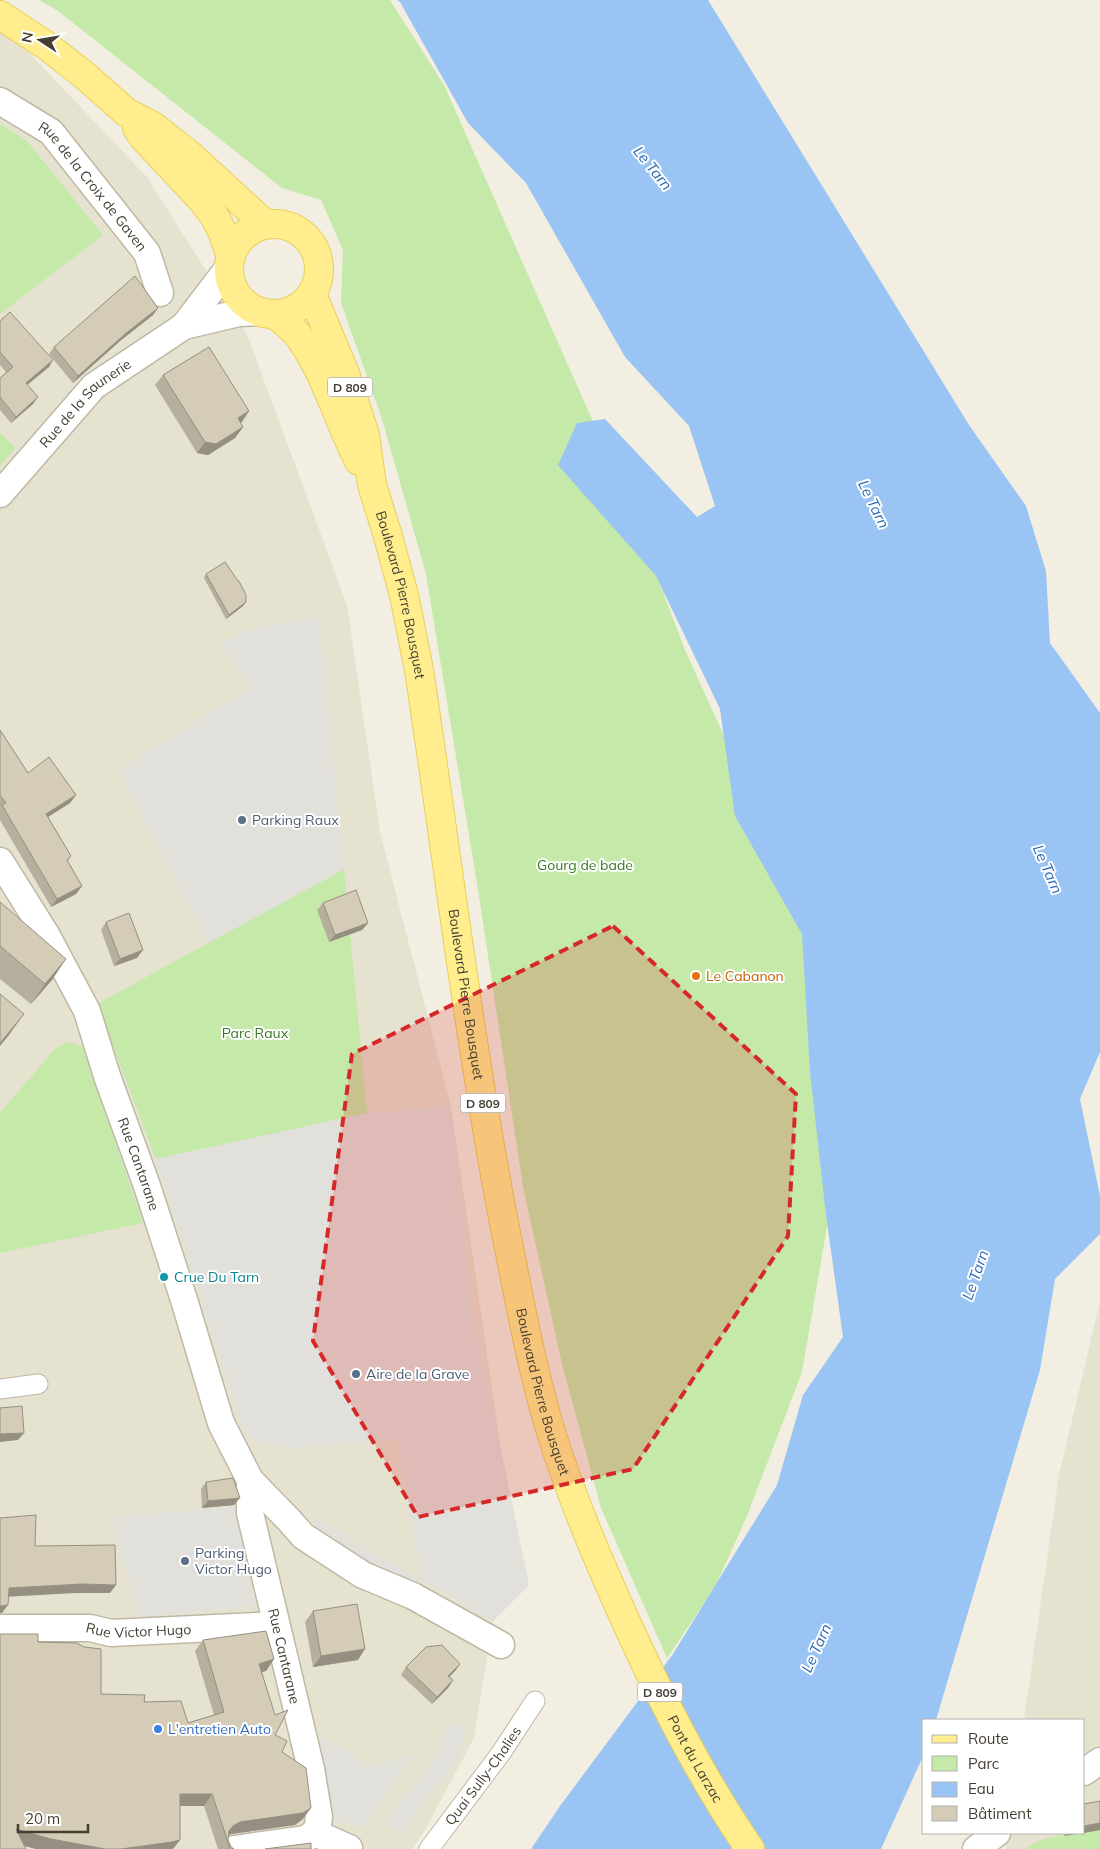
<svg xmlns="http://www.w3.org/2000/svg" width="1100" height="1849" font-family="Mulish,sans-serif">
	<rect width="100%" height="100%" fill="#f2efe2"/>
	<g fill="#e6e2d0">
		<polygon points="0,33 17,40 147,177 248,337 347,605 380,832 451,1106 501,1450 529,1585 493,1621 474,1738 424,1832 412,1849 0,1849"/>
		<polygon points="1100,1301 1100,1849 1006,1849 1008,1833 1084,1833 1084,1720 1024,1720 1059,1475"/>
	</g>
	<g fill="#c4e9a8">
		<polygon points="39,0 390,0 444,85 629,503 685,650 739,769 818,958 835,1180 802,1372 747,1516 715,1587 667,1658 601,1508 562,1364 523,1187 479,896 426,574 382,419 341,303 343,250 321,200 282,188 58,11"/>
		<polygon points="0,124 26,140 103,235 0,314"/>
		<polygon points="0,433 15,448 0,466"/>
		<polygon points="344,869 367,1113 156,1159 97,1004"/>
		<polygon points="67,1042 82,1046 143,1223 0,1253 0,1113 54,1050"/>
		<path d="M 1100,1824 L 1100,1849 L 1026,1849 C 1037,1838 1068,1833 1084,1833 L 1084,1829 Z"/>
	</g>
	<g fill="#e2e0db">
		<polygon points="319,616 344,869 208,943 119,770 251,687 220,645 248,630"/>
		<polygon points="451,1106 473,1315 529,1585 493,1621 423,1581 425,1602 318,1541 312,1516 422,1581 397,1439 295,1448 262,1443 245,1434 156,1159 367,1113"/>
		<polygon points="234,1507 256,1606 140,1617 111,1517"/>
		<polygon points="467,1725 457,1759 401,1833 386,1821 440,1752 447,1726"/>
		<polygon points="319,1734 369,1766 413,1755 365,1826 333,1822 319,1756"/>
	</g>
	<polygon fill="#9ac4f3" points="397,0 708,0 969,425 1026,506 1046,571 1050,643 1100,713 1100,1052 1080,1099 1100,1196 1100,1234 1055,1279 1040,1370 936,1720 924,1720 924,1754 881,1849 531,1849 560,1806 673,1654 777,1485 803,1395 843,1337 826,1215 810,1072 802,934 735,816 720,709 656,576 558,465 577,423 605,419 697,517 715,506 689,426 625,357 526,183 468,123 400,2"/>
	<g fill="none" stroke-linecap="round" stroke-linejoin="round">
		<g stroke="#beb8a4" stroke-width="21">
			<g id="pedestrian">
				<polyline points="0,1389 38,1384"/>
				<path id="s1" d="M 429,1849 L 501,1753 L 535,1701"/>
			</g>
		</g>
		<g stroke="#beb8a4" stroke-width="29">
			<g id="minor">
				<path id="s2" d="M 0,101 L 51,132 L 147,253 L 160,293"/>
				<polyline points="229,267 184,326 239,313 262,312"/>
				<path id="s3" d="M 0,494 L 94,386 L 184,326"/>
				<path id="s4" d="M 0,861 L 47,936 L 87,1011 L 107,1076 L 147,1186 L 185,1303 L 221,1423 L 250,1480 L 289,1520 L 303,1536 L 363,1575 L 413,1596 L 501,1645"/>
				<path id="s5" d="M 250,1480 L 250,1513 L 311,1769 L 319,1817 L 318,1825 L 315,1833"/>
				<path id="s6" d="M 0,1628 L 90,1628 L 111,1633 L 276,1625"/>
				<polyline points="1084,1772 1100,1761"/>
				<polyline points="234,1849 305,1839 315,1833 349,1848"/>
				<polyline points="976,1849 997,1833"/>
			</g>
		</g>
		<g stroke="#e8cf5a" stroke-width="30">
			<g id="primary">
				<polyline points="0,15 47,46 83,74 126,112 153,126 192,157 265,224"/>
				<polyline points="137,128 143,137 202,200 215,217 222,231 231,257"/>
				<circle cx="274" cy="269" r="45"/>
				<path id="s7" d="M 312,294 L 346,376 L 365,435 L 372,485 L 387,533 L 404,595 L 419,670 C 447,855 469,1040 504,1223 C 518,1292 530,1362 550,1429 C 571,1497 599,1562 628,1626 C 663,1703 702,1779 750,1849"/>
				<path d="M 275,314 C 284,322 294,329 300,338 C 325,372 339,423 359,461"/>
			</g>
		</g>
		<use href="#pedestrian" stroke="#fff" stroke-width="19"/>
		<use href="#minor" stroke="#fff" stroke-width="26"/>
		<use href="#primary" stroke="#ffed8e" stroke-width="28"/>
	</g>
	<g fill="#b6af9d">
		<polygon points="158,308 153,315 120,341 73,383 49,354 54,347"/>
		<polygon points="0,321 49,367 27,385 33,404 11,423 0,410 0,378 6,372 0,365"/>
		<polygon points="163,375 249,411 240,423 243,427 235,438 208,455 197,453 155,385"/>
		<polygon points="206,574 238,581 246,602 243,606 226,619 204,578"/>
		<polygon points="0,730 28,773 76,795 70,803 48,817 71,856 68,861 82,886 76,894 51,907 0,820"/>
		<polygon points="0,902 52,980 31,1004 0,979"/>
		<polygon points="323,903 368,923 362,930 329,942 317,910"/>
		<polygon points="106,922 137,958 114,966 101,930"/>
		<polygon points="206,1482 234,1505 202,1508 201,1489"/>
		<polygon points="313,1611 358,1660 313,1667 305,1622"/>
		<polygon points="203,1640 274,1659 266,1671 262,1672 275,1735 282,1752 303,1819 295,1825 231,1834 228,1836 228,1840 231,1847 234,1849 218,1849 204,1806 180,1806 173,1849 36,1849 24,1846 0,1849 38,1642 101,1694 144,1702 188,1723 214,1715 195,1651"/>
		<polygon points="460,1664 455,1671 449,1677 453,1680 448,1688 432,1704 401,1675 406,1667"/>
	</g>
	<g fill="#948f80">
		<polygon points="158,308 153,315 120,341 73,383 78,376 125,334"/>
		<polygon points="53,360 49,367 21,390 26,383"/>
		<polygon points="38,397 33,404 11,423 16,417"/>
		<polygon points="249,411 242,422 230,429 238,418"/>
		<polygon points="243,427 235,438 208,455 197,453 205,442"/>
		<polygon points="246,602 243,606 226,619 229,615"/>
		<polygon points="76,795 70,803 40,822 46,814"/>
		<polygon points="82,886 76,894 51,907 57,899"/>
		<polygon points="368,923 362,930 329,942 335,935"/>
		<polygon points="143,950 137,958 114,966 120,959"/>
		<polygon points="66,959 52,980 31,1004 45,984"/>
		<polygon points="24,1014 9,1035 0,1046 0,1043"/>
		<polygon points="24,1433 18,1440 0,1442 0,1434"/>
		<polygon points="240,1498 234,1505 202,1508 208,1501"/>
		<polygon points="82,1584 116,1585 110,1593 76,1593 3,1597 9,1588"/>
		<polygon points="8,1605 2,1613 0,1613 0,1606"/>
		<polygon points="365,1649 358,1660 313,1667 321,1656"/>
		<polygon points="274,1659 266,1671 251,1675 259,1664"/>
		<polygon points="460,1664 455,1671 443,1683 448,1676"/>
		<polygon points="453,1680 448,1688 432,1704 437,1697"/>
		<polygon points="180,1794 212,1794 204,1806 172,1806"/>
		<polygon points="311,1808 303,1819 295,1825 231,1834 226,1837 225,1836 233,1826 240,1822"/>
		<polygon points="1100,1823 1100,1830 1084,1833 1084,1826"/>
		<polygon points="16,1829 180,1840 173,1849 36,1849 8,1841"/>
		<polygon points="1066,1833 1083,1833 1064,1836"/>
	</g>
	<g fill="#d4ccb7" stroke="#948f80">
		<polygon points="135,276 158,308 125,334 78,376 54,347"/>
		<polygon points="10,312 53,360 26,383 38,397 16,417 0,397 0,378 13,367 0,352 0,321"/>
		<polygon points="209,347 249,411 238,418 243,427 216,444 205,442 163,375"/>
		<polygon points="225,562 238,581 239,581 246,595 246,602 229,615 206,574"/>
		<polygon points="0,730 28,773 49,757 76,795 46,814 71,856 67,860 82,886 57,899 2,805 6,803 0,795"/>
		<polygon points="356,890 368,923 335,935 323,903"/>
		<polygon points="0,902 66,959 45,984 0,946"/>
		<polygon points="129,913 143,950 120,959 106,922"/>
		<polygon points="0,994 24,1014 0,1043"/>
		<polygon points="22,1406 24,1433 0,1434 0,1408"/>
		<polygon points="233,1478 240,1498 208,1501 206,1482"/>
		<polygon points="36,1515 35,1546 115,1545 116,1585 82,1584 9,1588 8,1605 0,1606 0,1518"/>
		<polygon points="357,1604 365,1649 321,1656 313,1611"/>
		<polygon points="266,1631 274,1659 259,1664 275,1715 288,1710 275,1735 287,1741 282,1752 306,1768 311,1808 303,1813 240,1822 233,1826 229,1831 228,1840 231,1847 234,1849 228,1849 230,1848 212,1794 180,1794 180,1840 172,1842 121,1849 105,1849 51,1839 16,1829 26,1849 0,1849 0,1634 38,1634 38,1642 77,1643 84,1647 101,1649 101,1694 145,1695 144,1702 181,1701 188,1723 224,1712 203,1640"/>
		<polygon points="442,1645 460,1664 448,1676 453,1680 437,1697 406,1667 426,1647"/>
		<polygon points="1100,1801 1100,1823 1084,1826 1084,1804"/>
		<polygon points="311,1843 311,1849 265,1849"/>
	</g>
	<path fill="#d62828" fill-opacity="0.2" stroke="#d62828" stroke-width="4" stroke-dasharray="10 6" stroke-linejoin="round" d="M 613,926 L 796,1094 L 788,1236 L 633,1469 L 418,1517 L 313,1341 L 352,1054 Z"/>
	<g fill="#5c6f8a" stroke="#fff" stroke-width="2">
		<circle cx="242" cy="820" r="5"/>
		<circle cx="356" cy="1374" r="5"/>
		<circle cx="185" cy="1561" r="5"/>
	</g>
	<circle fill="#e8710a" stroke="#fff" stroke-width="2" cx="696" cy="976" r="5"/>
	<circle fill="#0f9aa8" stroke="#fff" stroke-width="2" cx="164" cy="1277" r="5"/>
	<circle fill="#3f7fe0" stroke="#fff" stroke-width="2" cx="158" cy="1729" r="5"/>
	<g text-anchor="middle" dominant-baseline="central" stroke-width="4" stroke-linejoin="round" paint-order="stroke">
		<g fill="#fff" stroke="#7c7970" stroke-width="1">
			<rect x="327.5" y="377.5" width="45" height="19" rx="4"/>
			<rect x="460.5" y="1093.5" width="45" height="19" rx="4"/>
			<rect x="637.5" y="1682.5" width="45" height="19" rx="4"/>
		</g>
		<g font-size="12" font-weight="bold" fill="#443f32">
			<text x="350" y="387">D 809</text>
			<text x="483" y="1103">D 809</text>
			<text x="660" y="1692">D 809</text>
		</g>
		<g font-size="14" fill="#443f32" stroke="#fff">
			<text stroke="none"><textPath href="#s2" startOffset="128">Rue de la Croix de Gaven</textPath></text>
			<text stroke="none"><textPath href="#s3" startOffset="125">Rue de la Saunerie</textPath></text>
			<text stroke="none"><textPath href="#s7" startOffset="315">Boulevard Pierre Bousquet</textPath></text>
			<text stroke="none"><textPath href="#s7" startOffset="720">Boulevard Pierre Bousquet</textPath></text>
			<text stroke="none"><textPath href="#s4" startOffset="335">Rue Cantarane</textPath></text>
			<text stroke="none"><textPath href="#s7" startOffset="1125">Boulevard Pierre Bousquet</textPath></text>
			<text stroke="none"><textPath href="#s6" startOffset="139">Rue Victor Hugo</textPath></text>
			<text stroke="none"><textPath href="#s5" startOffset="180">Rue Cantarane</textPath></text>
			<text stroke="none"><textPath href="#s7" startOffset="1524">Pont du Larzac</textPath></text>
			<text stroke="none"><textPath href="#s1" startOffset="91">Quai Sully-Chalies</textPath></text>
		</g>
		<g font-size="14" fill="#4e5e75" stroke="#fff" text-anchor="start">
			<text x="252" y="820">Parking Raux</text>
			<text x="366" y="1374">Aire de la Grave</text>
			<text x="195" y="1553">Parking<tspan x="195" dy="16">Victor Hugo</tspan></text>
		</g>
		<g font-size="14" fill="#397724" stroke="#fff">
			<text x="585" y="865">Gourg de bade</text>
			<text x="255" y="1033">Parc Raux</text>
		</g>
		<g font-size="14" fill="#c56008" stroke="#fff" text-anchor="start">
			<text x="706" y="976">Le Cabanon</text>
		</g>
		<g font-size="14" fill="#0d838f" stroke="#fff" text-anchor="start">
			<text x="174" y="1277">Crue Du Tarn</text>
		</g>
		<g font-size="14" fill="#366cbe" stroke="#fff" text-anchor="start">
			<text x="168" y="1729">L'entretien Auto</text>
		</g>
		<g font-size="15" font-style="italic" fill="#2867b3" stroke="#fff">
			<text transform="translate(653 168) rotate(51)">Le Tarn</text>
			<text transform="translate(874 504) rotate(64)">Le Tarn</text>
			<text transform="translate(1048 869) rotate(66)">Le Tarn</text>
			<text transform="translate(975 1275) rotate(-71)">Le Tarn</text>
			<text transform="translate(816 1648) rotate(-66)">Le Tarn</text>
		</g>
	</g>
	<rect x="922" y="1719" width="162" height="115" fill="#ffffff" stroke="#b4b2ad"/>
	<rect x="932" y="1735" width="25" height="8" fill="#ffed8e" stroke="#b4b2ad"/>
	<text x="968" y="1744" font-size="15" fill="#443f32">Route</text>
	<rect x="932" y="1756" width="25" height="15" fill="#c4e9a8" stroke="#b4b2ad"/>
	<text x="968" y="1769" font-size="15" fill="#443f32">Parc</text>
	<rect x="932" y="1782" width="25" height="15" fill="#9ac4f3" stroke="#b4b2ad"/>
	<text x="968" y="1794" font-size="15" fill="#443f32">Eau</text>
	<rect x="932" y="1806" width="25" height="15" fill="#d4ccb7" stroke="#b4b2ad"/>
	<text x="968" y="1819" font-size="15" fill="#443f32">Bâtiment</text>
	<g transform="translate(40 40) rotate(282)" stroke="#ffffff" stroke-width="4" paint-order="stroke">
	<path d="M0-4L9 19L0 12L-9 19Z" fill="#443f32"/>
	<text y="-8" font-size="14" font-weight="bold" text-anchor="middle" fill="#443f32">N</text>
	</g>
	<path d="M18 1824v8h70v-8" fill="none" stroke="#443f32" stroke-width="2.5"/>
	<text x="25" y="1824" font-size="15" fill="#443f32" stroke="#ffffff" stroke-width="4" paint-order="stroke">20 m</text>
</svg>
